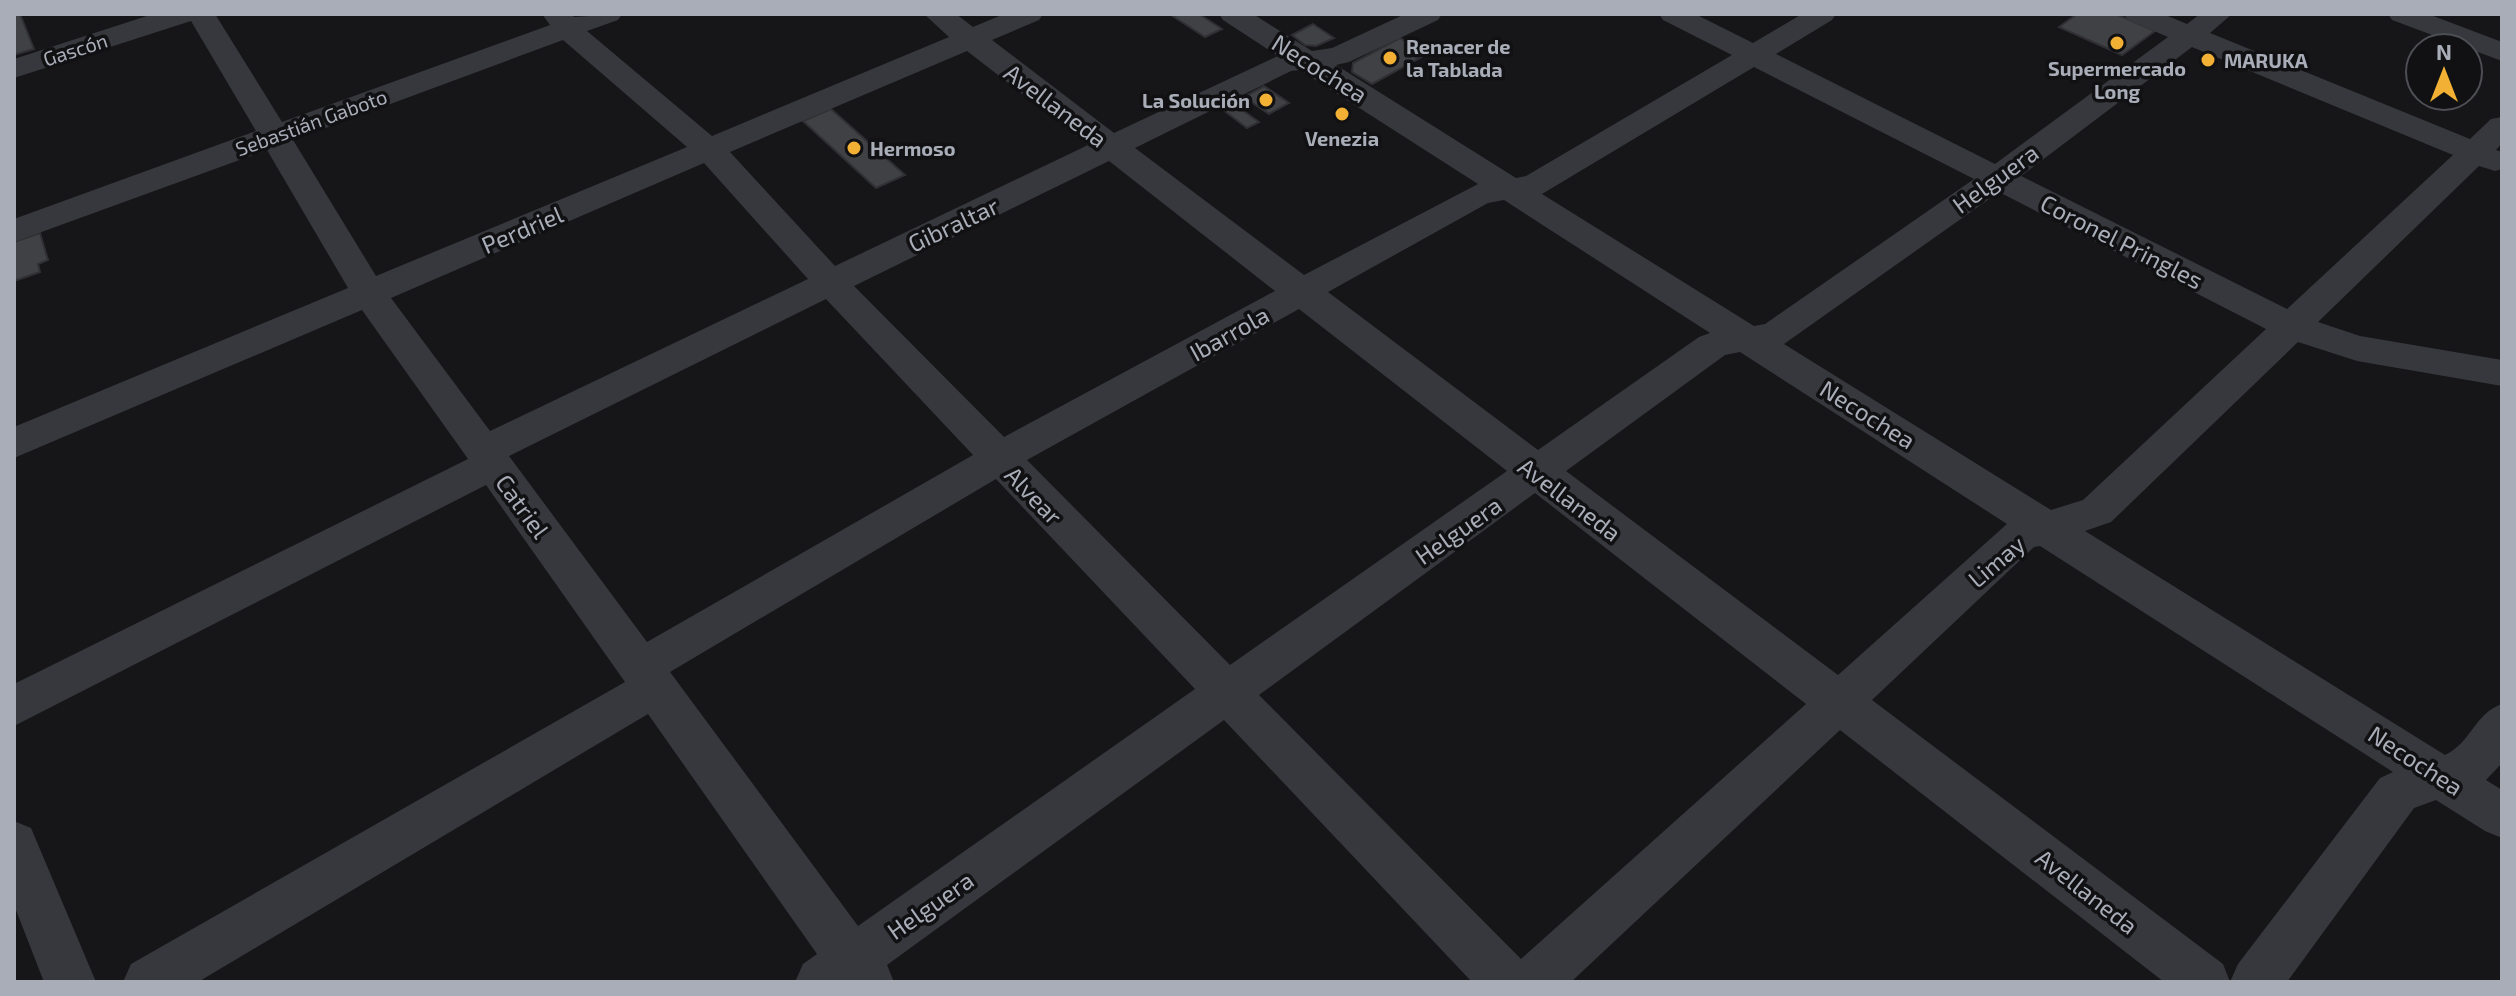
<svg xmlns="http://www.w3.org/2000/svg" width="2516" height="996" font-family="'Exo 2',sans-serif">
	<rect width="100%" height="100%" fill="#161618"/>
	<g fill="#404145" stroke="#303034" stroke-width="2">
		<polygon points="14,14 20,14 34,49 14,55"/>
		<polygon points="1199,14 1222,29 1205,37 1171,15"/>
		<polygon points="2077,14 2116,14 2155,31 2122,55 2059,27"/>
		<polygon points="1313,24 1334,38 1316,46 1305,45 1292,35"/>
		<polygon points="1400,38 1427,54 1372,84 1352,72 1353,63"/>
		<polygon points="1264,86 1289,103 1269,114 1244,97"/>
		<polygon points="1234,104 1259,122 1247,128 1222,109"/>
		<polygon points="831,109 905,175 876,188 803,121"/>
		<polygon points="40,233 48,260 38,264 40,272 14,281 14,242"/>
	</g>
	<g fill="none" stroke-linecap="round" stroke-linejoin="round">
		<g fill="#37383d" fill-rule="evenodd">
			<path d="M 153,14 L 215,14 L 282,122 L 550,25 L 542,14 L 571,14 L 574,17 L 622,14 L 618,20 L 587,31 L 712,136 L 949,37 L 924,14 L 956,14 L 973,27 L 1004,14 L 1043,14 L 1039,20 L 992,40 L 1114,133 L 1278,56 L 1223,20 L 1219,14 L 1253,14 L 1312,51 L 1332,48 L 1405,14 L 1442,14 L 1438,20 L 1349,62 L 1336,65 L 1516,178 L 1526,176 L 1732,55 L 1663,20 L 1659,14 L 1695,14 L 1753,43 L 1802,14 L 1836,14 L 1832,20 L 1776,54 L 1995,164 L 2168,37 L 2128,20 L 2124,14 L 2163,14 L 2187,24 L 2200,14 L 2232,14 L 2210,33 L 2470,139 L 2491,119 L 2502,117 L 2502,143 L 2496,150 L 2502,152 L 2502,169 L 2495,171 L 2479,166 L 2318,322 L 2360,336 L 2502,360 L 2502,386 L 2357,361 L 2298,342 L 2111,522 L 2085,531 L 2445,755 C 2472,742 2474,714 2502,704 L 2502,763 L 2486,780 L 2502,790 L 2502,838 L 2485,831 L 2436,800 L 2414,808 L 2287,982 L 2164,982 L 1840,730 L 1571,982 L 1472,982 L 1224,720 L 887,965 L 894,982 L 795,982 L 803,964 L 817,954 L 648,714 L 198,982 L 123,982 L 131,964 L 625,682 L 486,485 L 14,726 L 14,684 L 468,459 L 362,310 L 14,458 L 14,427 L 348,288 L 267,150 L 14,242 L 14,219 L 256,131 L 191,21 L 14,78 L 14,59 ZM 563,40 L 687,147 L 376,276 L 293,140 ZM 2192,47 L 2453,155 L 2287,309 L 2021,176 ZM 967,51 L 1088,145 L 835,266 L 730,152 ZM 1754,67 L 1974,179 L 1765,324 L 1754,326 L 1542,194 ZM 1300,70 L 1478,184 L 1304,275 L 1135,148 L 1291,71 ZM 1109,161 L 1275,291 L 1004,437 L 854,286 ZM 704,163 L 808,279 L 490,431 L 391,298 ZM 1999,192 L 2266,329 L 2083,500 L 2051,510 L 1784,344 ZM 1504,200 L 1710,333 L 1699,337 L 1538,450 L 1328,292 L 1488,203 ZM 826,299 L 973,455 L 647,642 L 509,456 ZM 1299,309 L 1507,471 L 1230,665 L 1027,460 ZM 1740,352 L 2007,524 L 1838,675 L 1566,471 L 1725,355 ZM 996,479 L 1195,689 L 858,926 L 670,672 ZM 1535,493 L 1806,704 L 1521,959 L 1259,695 ZM 2040,546 L 2393,772 L 2380,778 L 2238,964 L 2230,982 L 2223,964 L 1872,700 L 2034,547 Z"/>
			<polygon points="2388,14 2428,14 2502,42 2502,61 2392,20"/>
			<polygon points="14,821 31,828 96,982 44,982 14,905"/>
		</g>
	</g>
	<g fill="#f2b134" stroke="#111113" stroke-width="3">
		<circle cx="2117" cy="43" r="8"/>
		<circle cx="1390" cy="58" r="8"/>
		<circle cx="2208" cy="60" r="8"/>
		<circle cx="1266" cy="100" r="8"/>
		<circle cx="1342" cy="114" r="8"/>
		<circle cx="854" cy="148" r="8"/>
	</g>
	<g text-anchor="middle" dominant-baseline="central" stroke-width="7" stroke-linejoin="round" paint-order="stroke">
		<g font-size="20" font-weight="bold" fill="#a8adb8" stroke="#111113" text-anchor="start">
			<text x="1406" y="46">Renacer de<tspan x="1406" dy="23">la Tablada</tspan></text>
			<text x="2224" y="60">MARUKA</text>
			<text x="2117" y="68" text-anchor="middle">Supermercado<tspan x="2117" dy="23">Long</tspan></text>
			<text x="1250" y="100" text-anchor="end">La Solución</text>
			<text x="1342" y="138" text-anchor="middle">Venezia</text>
			<text x="870" y="148">Hermoso</text>
		</g>
		<g font-size="20" fill="#a8adb8" stroke="#111113">
			<text transform="translate(75 49) rotate(-18)">Gascón</text>
			<text transform="translate(311 122) rotate(-20)">Sebastián Gaboto</text>
		</g>
		<g font-size="24" fill="#a8adb8" stroke="#111113">
			<text transform="translate(1320 68) rotate(32)">Necochea</text>
			<text transform="translate(1056 105) rotate(37)">Avellaneda</text>
			<text transform="translate(1995 178) rotate(-36)">Helguera</text>
			<text transform="translate(953 224) rotate(-25)">Gibraltar</text>
			<text transform="translate(522 229) rotate(-23)">Perdriel</text>
			<text transform="translate(2122 241) rotate(27)">Coronel Pringles</text>
			<text transform="translate(1229 333) rotate(-29)">Ibarrola</text>
			<text transform="translate(1868 414) rotate(32)">Necochea</text>
			<text transform="translate(1034 495) rotate(46)">Alvear</text>
			<text transform="translate(1570 499) rotate(37)">Avellaneda</text>
			<text transform="translate(523 506) rotate(54)">Catriel</text>
			<text transform="translate(1458 530) rotate(-35)">Helguera</text>
			<text transform="translate(1996 561) rotate(-40)">Limay</text>
			<text transform="translate(2416 760) rotate(33)">Necochea</text>
			<text transform="translate(2087 891) rotate(38)">Avellaneda</text>
			<text transform="translate(930 905) rotate(-35)">Helguera</text>
		</g>
	</g>
	<rect width="2516" height="996" fill="none" stroke="#a8adb8" stroke-width="32"/>
	<g transform="translate(2444 72)"><circle r="38" fill="#111113" stroke="#4d4f55" stroke-width="2"/>
	<path d="M0-6L14 30L0 20L-14 30Z" fill="#f2b134"/>
	<text y="-12" font-size="22" font-weight="bold" text-anchor="middle" fill="#a8adb8">N</text>
	</g>
</svg>
